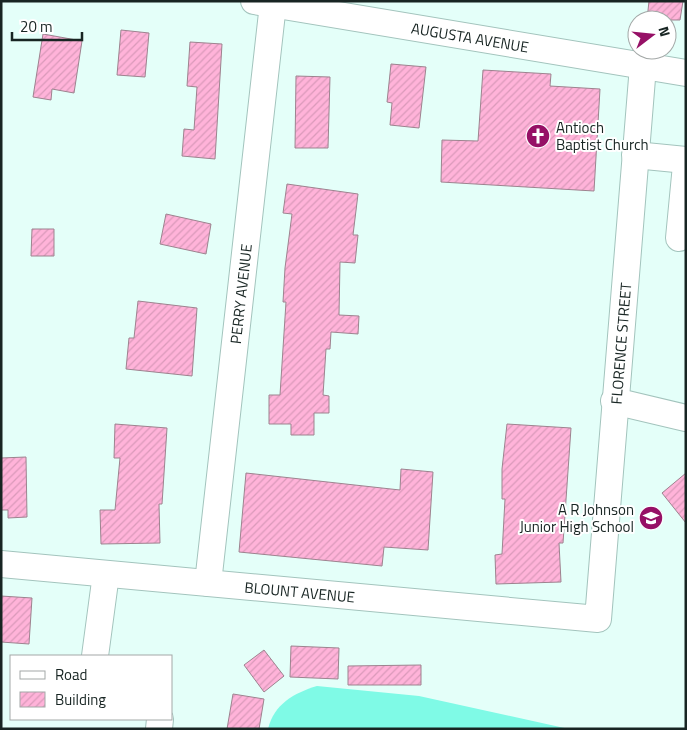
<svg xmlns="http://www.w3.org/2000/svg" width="687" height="730" font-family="'Titillium Web',sans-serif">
	<defs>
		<pattern id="building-hatch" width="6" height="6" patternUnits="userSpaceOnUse" patternTransform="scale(1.25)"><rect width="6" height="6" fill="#ffb3d9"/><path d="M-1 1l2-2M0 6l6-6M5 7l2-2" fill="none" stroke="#da9aba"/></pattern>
	</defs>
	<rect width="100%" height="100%" fill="#e4fff9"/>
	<path fill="#7ffae6" d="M 317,686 L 419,696 L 569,729 L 268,729 C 274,704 294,693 317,686 Z"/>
	<g fill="url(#building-hatch)" stroke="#9d838f">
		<polygon points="649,1 683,1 680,20 647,20"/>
		<polygon points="121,30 149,33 145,77 117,75"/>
		<polygon points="43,34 82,41 74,93 52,89 51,100 33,97"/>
		<polygon points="190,42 222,44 215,159 182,156 184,129 194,130 197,87 187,86"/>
		<polygon points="391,64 426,67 419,128 390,125 392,103 387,102"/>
		<polygon points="483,70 551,74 550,86 600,89 594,191 441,182 442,140 478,141"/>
		<polygon points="296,76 330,77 328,148 295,148"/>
		<polygon points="287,184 358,194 353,235 358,235 355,263 340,262 339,315 359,316 358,334 331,332 330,349 326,349 323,395 329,396 329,413 314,413 314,435 291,435 291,424 269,424 269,395 280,395 286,302 283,302 285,268 292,214 283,213"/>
		<polygon points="166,214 211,224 206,254 160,244"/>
		<polygon points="32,229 54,229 54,256 31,256"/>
		<polygon points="138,301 197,308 192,376 126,369 129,338 134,338"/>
		<polygon points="115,424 167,428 162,504 159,504 160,543 101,544 100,510 115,510 120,458 114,458"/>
		<polygon points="507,424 571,428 563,543 559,543 561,582 496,584 495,555 502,554 505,499 502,499 502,469"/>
		<polygon points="26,457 27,517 8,518 8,510 1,510 1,458"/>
		<polygon points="401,469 433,472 428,550 384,547 382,566 239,552 246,473 400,490"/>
		<polygon points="686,473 686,523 662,493"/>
		<polygon points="1,596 32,598 29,644 1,642"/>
		<polygon points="291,646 339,648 338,679 290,677"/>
		<polygon points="264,650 284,676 264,692 244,665"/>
		<polygon points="421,665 421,685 348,685 348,666"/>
		<polygon points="233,694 264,699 259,729 227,729"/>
	</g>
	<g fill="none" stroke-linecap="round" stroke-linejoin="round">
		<g stroke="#a3c4bd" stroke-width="28">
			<g id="minor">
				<path id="s1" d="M 254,1 L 686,73"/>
				<polyline points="635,155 686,160"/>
				<polyline points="679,238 686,165"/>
				<polyline points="614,401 686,418"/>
				<path id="s2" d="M 1,564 L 598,619 L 643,66"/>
				<path id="s3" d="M 208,583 L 273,4"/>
				<polyline points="95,656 106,574"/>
				<polyline points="159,729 160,719"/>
			</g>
		</g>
		<use href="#minor" stroke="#fff" stroke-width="26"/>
	</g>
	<defs>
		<g id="church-disc" transform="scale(1.25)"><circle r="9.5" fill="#961066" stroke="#fff"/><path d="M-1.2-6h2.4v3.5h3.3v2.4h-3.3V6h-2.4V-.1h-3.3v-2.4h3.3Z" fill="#fff"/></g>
		<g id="school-disc" transform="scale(1.25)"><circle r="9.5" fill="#961066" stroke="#fff"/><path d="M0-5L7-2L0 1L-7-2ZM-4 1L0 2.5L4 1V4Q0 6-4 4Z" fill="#fff"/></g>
	</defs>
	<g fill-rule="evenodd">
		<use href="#church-disc" x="538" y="136"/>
		<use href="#school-disc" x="651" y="518"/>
	</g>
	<g text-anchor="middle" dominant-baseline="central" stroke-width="4" stroke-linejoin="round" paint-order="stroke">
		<g font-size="15" fill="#182523" stroke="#fff">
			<text stroke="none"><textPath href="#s1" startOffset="219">AUGUSTA AVENUE</textPath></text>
			<text stroke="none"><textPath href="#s3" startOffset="291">PERRY AVENUE</textPath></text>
			<text stroke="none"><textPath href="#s2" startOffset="876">FLORENCE STREET</textPath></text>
			<text stroke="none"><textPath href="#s2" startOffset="300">BLOUNT AVENUE</textPath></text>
		</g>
		<g font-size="15" fill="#182523" stroke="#fff" text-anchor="start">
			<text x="556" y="127">Antioch<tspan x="556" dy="17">Baptist Church</tspan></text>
			<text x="634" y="509" text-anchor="end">A R Johnson<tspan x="634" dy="17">Junior High School</tspan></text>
		</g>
	</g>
	<rect width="687" height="730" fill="none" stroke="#182523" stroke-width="5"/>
	<rect x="10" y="655" width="162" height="65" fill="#ffffff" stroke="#a3a8a7"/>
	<rect x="20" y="671" width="25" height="8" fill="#ffffff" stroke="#a3a8a7"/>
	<text x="55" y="680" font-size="15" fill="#182523">Road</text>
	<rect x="20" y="692" width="25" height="15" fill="url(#building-hatch)" stroke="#a3a8a7"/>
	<text x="55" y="705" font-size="15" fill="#182523">Building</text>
	<g transform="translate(652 35) rotate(74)"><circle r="24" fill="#ffffff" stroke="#a3a8a7"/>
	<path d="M0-4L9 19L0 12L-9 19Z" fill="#961066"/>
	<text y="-8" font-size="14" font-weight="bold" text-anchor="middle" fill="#182523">N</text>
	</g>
	<path d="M12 32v8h70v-8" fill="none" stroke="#182523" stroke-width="2.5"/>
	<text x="20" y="32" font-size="15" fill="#182523" stroke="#ffffff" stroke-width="4" paint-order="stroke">20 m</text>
</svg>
